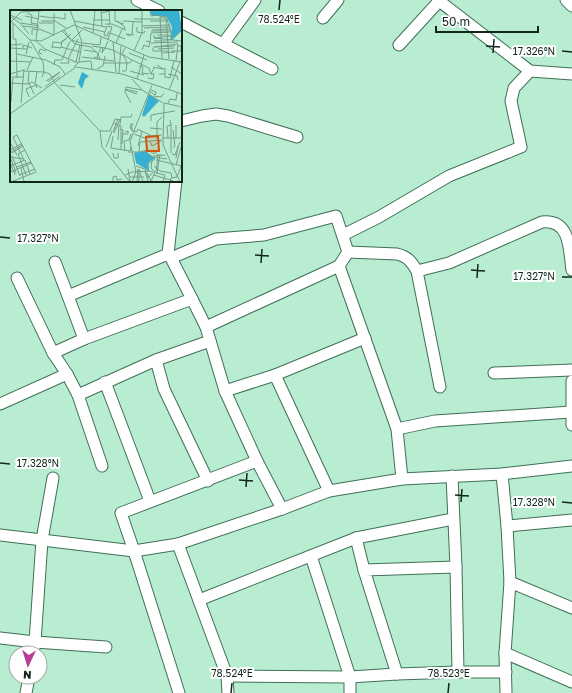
<svg xmlns="http://www.w3.org/2000/svg" width="572" height="693" font-family="'Golos Text',sans-serif">
	<rect width="100%" height="100%" fill="#b9edd1"/>
	<g fill="none" stroke-linecap="round" stroke-linejoin="round">
		<g stroke="#3f6f57" stroke-width="13">
			<g id="minor">
				<polyline points="137,0 159,11"/>
				<polyline points="438,0 530,71 572,74"/>
				<polyline points="566,0 572,6"/>
				<polyline points="323,18 338,0"/>
				<polyline points="181,22 223,44 255,0"/>
				<polyline points="223,44 272,69"/>
				<polyline points="399,45 440,0"/>
				<polyline points="181,121 202,116 216,114 228,116 297,137"/>
				<polyline points="343,235 379,217 449,176 521,147 511,101 514,88 530,71"/>
				<path d="M 348,252 L 397,254 C 408,257 411,261 417,271"/>
				<polyline points="168,254 176,181"/>
				<polyline points="55,262 68,296"/>
				<polyline points="17,278 53,353"/>
				<polyline points="192,299 206,327 225,391 257,461 282,509"/>
				<polyline points="206,327 339,266"/>
				<polyline points="84,339 192,299 171,258"/>
				<polyline points="156,360 164,389 208,481"/>
				<polyline points="494,373 572,370"/>
				<polyline points="67,374 78,395 156,360 210,341"/>
				<polyline points="275,375 329,491"/>
				<polyline points="572,381 572,425"/>
				<polyline points="105,382 150,501"/>
				<path d="M 440,387 L 417,271 L 449,263 L 542,222 C 571,219 569,250 572,270"/>
				<polyline points="225,391 275,375 365,338"/>
				<polyline points="78,395 102,466"/>
				<polyline points="0,404 67,374 53,353 84,339 68,296 168,254 171,258 216,239 264,235 336,216 348,252 339,266 397,429 402,479"/>
				<polyline points="397,429 435,421 571,412"/>
				<polyline points="502,474 507,526 510,582 505,653 506,693"/>
				<polyline points="452,476 456,567 458,672"/>
				<polyline points="507,526 572,520"/>
				<polyline points="0,535 134,551 178,544 282,509 329,491 402,479 502,474 572,466"/>
				<polyline points="356,538 364,570"/>
				<polyline points="178,544 227,676 228,693"/>
				<polyline points="311,556 350,677 350,693"/>
				<polyline points="456,567 364,570 397,674 458,672 506,672"/>
				<polyline points="510,582 572,608"/>
				<polyline points="199,600 356,538 453,519"/>
				<polyline points="0,638 35,642 106,647"/>
				<polyline points="33,653 35,642 42,540 53,478"/>
				<polyline points="505,653 572,682"/>
				<polyline points="227,676 350,677 397,674"/>
				<polyline points="26,693 29,677"/>
				<polyline points="179,693 134,551 121,513 257,461"/>
			</g>
		</g>
		<use href="#minor" stroke="#fff" stroke-width="11"/>
	</g>
	<path fill="none" stroke="#12261c" stroke-width="1.5" d="M 279,10 L 280,0M 486,46 L 500,47M 562,51 L 572,52M 493,53 L 494,39M 0,237 L 10,238M 255,255 L 269,256M 261,263 L 262,249M 471,270 L 485,271M 562,277 L 572,277M 477,278 L 478,264M 0,463 L 10,464M 239,480 L 253,481M 246,487 L 247,473M 455,495 L 469,496M 461,502 L 462,489M 562,502 L 572,503M 231,693 L 232,683M 448,693 L 449,683"/>
	<g transform="translate(10 10)">
		<rect width="172" height="172" fill="#b9edd1"/>
		<path d="M 140,1 L 169,1 L 172,20 L 160,31 L 162,17 L 156,6 L 142,6 ZM 72,62 L 79,66 L 75,69 L 72,79 L 68,73 ZM 139,84 L 149,91 L 134,107 L 132,105 ZM 135,141 L 145,148 L 138,153 L 139,161 L 126,153 L 124,143 Z" fill="#36afd1"/>
		<path fill="none" stroke="#769d89" stroke-width="1" d="M 60,0 L 72,32 L 69,52 L 64,57M 91,0 L 92,16M 99,0 L 100,15M 105,0 L 105,11 L 114,14M 140,0 L 141,6 L 150,5M 17,3 L 22,5 L 21,13 L 27,14M 44,3 L 44,24M 91,3 L 103,0M 0,5 L 12,10M 15,6 L 29,9M 29,6 L 43,8M 1,7 L 10,13 L 19,24M 43,7 L 55,9 L 55,3M 150,7 L 156,7 L 159,49M 124,9 L 157,9 L 162,26M 0,10 L 20,30 L 31,31 L 64,15 L 139,47 L 172,52M 83,10 L 100,10M 2,11 L 11,2 L 42,0M 31,11 L 45,11 L 56,18M 64,11 L 96,17M 107,11 L 115,17 L 114,20M 113,11 L 132,12M 140,11 L 157,11M 3,13 L 3,29 L 6,29M 11,13 L 29,16M 29,13 L 43,13M 95,14 L 102,14 L 116,20M 13,16 L 29,18M 132,16 L 160,15M 73,17 L 95,22M 127,17 L 127,22 L 134,23 L 135,21M 134,18 L 161,17M 29,19 L 44,25M 54,20 L 61,30 L 72,33M 142,20 L 161,19M 52,21 L 65,34 L 81,37 L 88,44 L 87,48 L 84,47M 141,21 L 161,21M 83,23 L 85,0M 100,23 L 115,29M 141,23 L 161,22M 122,24 L 123,12M 22,25 L 22,19 L 29,20M 144,25 L 144,28 L 162,26M 147,25 L 162,25M 120,26 L 116,24 L 124,25M 144,28 L 172,31M 6,29 L 7,68M 98,29 L 102,17 L 97,16 L 94,25 L 97,26 L 99,21M 20,30 L 33,52 L 34,62 L 40,64 L 44,71M 162,30 L 172,20M 26,31 L 35,39 L 68,53M 26,31 L 29,0M 136,31 L 140,32 L 141,23M 144,31 L 159,31M 103,32 L 106,62M 73,33 L 90,35 L 91,27M 106,33 L 112,19M 141,33 L 168,32M 0,35 L 12,34M 82,36 L 95,38 L 98,31M 42,37 L 51,38 L 52,31 L 56,29M 51,37 L 70,42M 93,37 L 92,43 L 95,38 L 103,40M 143,37 L 165,36M 145,37 L 168,34M 0,38 L 17,39M 13,38 L 13,35 L 22,38M 42,38 L 43,32 L 51,33 L 61,24M 143,38 L 143,41 L 158,41M 148,39 L 164,38M 74,40 L 87,42M 132,40 L 134,35 L 139,37 L 140,32M 124,41 L 132,23 L 132,0M 161,41 L 171,41 L 171,36 L 168,36M 119,43 L 137,50M 153,43 L 165,42M 7,44 L 36,50 L 50,57 L 55,64M 16,44 L 19,32M 32,44 L 29,43 L 30,39 L 36,41M 72,47 L 104,51M 58,49 L 68,29M 87,49 L 90,49 L 88,44 L 91,38M 152,49 L 150,6 L 156,7M 122,50 L 139,58M 0,51 L 21,52M 166,51 L 168,34M 66,52 L 70,35M 69,52 L 81,51 L 82,59M 50,53 L 59,53 L 58,50M 94,53 L 117,53 L 114,46 L 103,40M 44,55 L 45,50 L 52,50 L 59,33 L 72,20M 129,56 L 133,57 L 132,63 L 139,64M 143,57 L 153,59 L 147,55M 161,57 L 172,64M 139,58 L 141,64 L 144,58M 87,59 L 93,56 L 95,46M 17,60 L 23,47M 14,61 L 34,62 L 32,67M 112,61 L 116,61 L 117,53 L 120,53 L 122,50 L 112,44 L 115,38M 120,61 L 134,65M 109,63 L 111,36M 0,64 L 14,60M 149,64 L 155,64 L 155,58 L 153,59M 155,64 L 155,67 L 160,68 L 164,51M 158,64 L 167,66 L 168,70M 138,68 L 143,69 L 144,64 L 141,64M 122,69 L 132,80 L 153,93M 127,69 L 134,45M 36,71 L 50,62M 43,71 L 90,121 L 92,137 L 120,172M 38,72 L 50,62M 0,73 L 18,74 L 22,72 L 32,78M 19,73 L 24,84M 18,74 L 19,61M 25,74 L 27,62M 50,75 L 65,77M 35,77 L 50,66M 115,79 L 128,82M 115,80 L 127,84M 159,80 L 170,52M 140,82 L 145,85 L 146,82 L 141,80M 144,86 L 151,87 L 154,83M 19,87 L 16,79 L 26,75 L 27,78M 1,92 L 3,67 L 13,67M 11,93 L 14,59M 121,93 L 115,82 L 116,77 L 132,80M 154,93 L 153,135 L 170,172M 154,93 L 172,97M 158,93 L 160,89 L 166,90 L 167,83M 0,104 L 66,57 L 112,64 L 172,84M 141,111 L 141,105 L 165,101M 103,113 L 111,116 L 111,140M 110,114 L 111,107 L 121,107 L 122,104M 140,118 L 152,119M 110,119 L 113,120 L 112,134M 123,119 L 121,118 L 120,117 L 121,114 L 123,114 L 121,118 L 121,120 L 126,122 L 128,120M 127,119 L 140,125M 90,121 L 100,121 L 105,109 L 111,110M 103,122 L 108,109M 104,123 L 110,109M 112,124 L 118,124 L 118,121 L 115,122M 124,124 L 137,129M 103,126 L 101,138 L 120,141 L 121,137M 137,126 L 152,125M 152,128 L 172,128M 158,128 L 157,116 L 161,115 L 160,110M 166,128 L 166,115M 147,129 L 147,112 L 152,107M 108,130 L 109,115M 140,131 L 142,136 L 151,131M 0,132 L 7,145M 128,136 L 132,121M 96,137 L 102,121M 163,138 L 165,136 L 163,120M 0,140 L 11,134M 15,140 L 8,144 L 16,165M 115,141 L 114,131 L 119,130 L 121,124M 135,141 L 145,149 L 138,154 L 138,162M 1,142 L 12,135M 118,142 L 129,142 L 130,132 L 152,130M 129,142 L 138,140 L 144,144 L 145,142M 145,142 L 148,145 L 146,163M 2,143 L 13,136M 103,143 L 104,148 L 108,148 L 108,143M 161,143 L 161,115M 162,144 L 165,145 L 170,132M 2,146 L 10,166M 143,146 L 155,145M 0,147 L 14,149M 144,147 L 157,149M 166,148 L 168,136M 1,149 L 6,163M 146,150 L 172,156M 0,152 L 5,165M 166,155 L 171,137M 0,156 L 15,150 L 20,164M 126,156 L 135,159 L 138,172M 144,156 L 150,161 L 161,163 L 162,168M 7,157 L 21,152M 11,158 L 14,172M 118,159 L 120,172M 129,159 L 133,172M 0,162 L 22,153M 137,163 L 141,171 L 145,162 L 141,158 L 142,151M 146,163 L 155,165 L 153,172M 147,163 L 150,144M 9,165 L 25,159M 115,165 L 122,162 L 140,161 L 143,162 L 138,168 L 135,162M 144,165 L 163,171M 119,167 L 134,167M 3,171 L 26,162 L 7,125 L 3,127 L 14,150M 103,172 L 103,167 L 106,166 L 107,170 L 112,169M 122,172 L 126,162 L 120,131 L 142,75M 127,172 L 128,159M 129,172 L 129,159M 160,172 L 161,168 L 167,167 L 171,156"/>
		<path fill="#d3540e" fill-opacity="0.15" stroke="#d3540e" stroke-width="2" d="M 148,126 L 149,141 L 137,141 L 136,127 Z"/>
		<rect width="172" height="172" fill="none" stroke="#12261c" stroke-width="2"/>
	</g>
	<g font-size="10" text-anchor="middle" fill="#12261c" stroke="#fff" stroke-width="4" stroke-linejoin="round" paint-order="stroke">
		<text x="279" y="23">78.524°E</text>
		<text x="534" y="55">17.326°N</text>
		<text x="38" y="242">17.327°N</text>
		<text x="534" y="280">17.327°N</text>
		<text x="38" y="467">17.328°N</text>
		<text x="534" y="506">17.328°N</text>
		<text x="232" y="677">78.524°E</text>
		<text x="449" y="677">78.523°E</text>
	</g>
	<g transform="translate(28 665) rotate(184)"><circle r="19" fill="#ffffff" stroke="#a0a8a4"/>
	<path d="M0-3L7 15L0 10L-7 15Z" fill="#b74095"/>
	<text y="-6" font-size="11" font-weight="bold" text-anchor="middle" fill="#12261c">N</text>
	</g>
	<path d="M436 26v6h102v-6" fill="none" stroke="#12261c" stroke-width="2"/>
	<text x="442" y="26" font-size="12" fill="#12261c" stroke="#ffffff" stroke-width="3" paint-order="stroke">50 m</text>
</svg>
